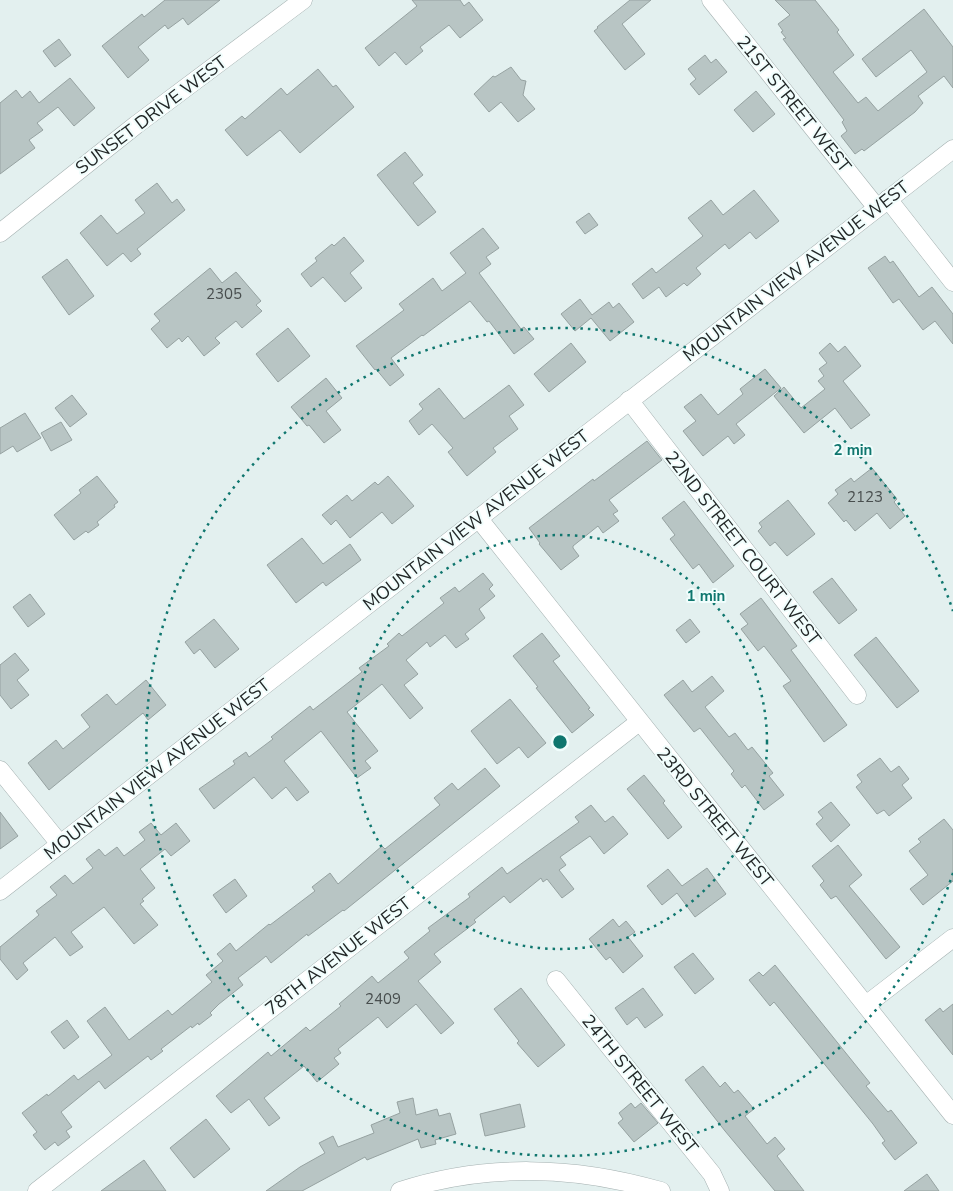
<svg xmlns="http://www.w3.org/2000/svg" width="953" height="1191" font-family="'Nunito Sans',sans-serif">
	<rect width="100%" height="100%" fill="#e3f0ef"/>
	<g fill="#b8c5c4" stroke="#96a2a1">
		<polygon points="165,0 220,0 188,25 183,18 168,29 165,25 138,47 149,60 128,78 102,46 142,14 144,17"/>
		<polygon points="412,0 460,0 464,6 469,2 483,20 460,38 449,25 420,47 423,51 406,65 395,52 379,66 365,48 417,6"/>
		<polygon points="630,0 651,0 622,24 645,54 625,70 594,31 598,28 597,27"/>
		<polygon points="775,0 815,0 839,30 837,32 854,55 833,72 858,103 866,97 878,111 927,72 911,50 876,77 862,59 924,9 953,47 953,88 944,76 918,96 923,103 915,112 864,151 862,149 855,154 841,136 847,131 842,122 844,120 783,39 786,38 781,32 783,31 778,24 790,15"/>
		<polygon points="59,39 71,55 55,67 43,51"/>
		<polygon points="705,55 711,63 716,59 727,72 699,95 690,84 696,79 688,69"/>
		<polygon points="511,67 521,80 526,81 523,95 535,109 518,122 501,102 489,112 474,94 493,76 495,77"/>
		<polygon points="318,69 333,87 336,85 354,107 300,153 280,130 247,156 225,130 242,116 245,119 281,88 287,95"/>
		<polygon points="70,78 95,108 74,126 58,107 37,123 43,130 29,140 35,148 0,174 0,103 16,90 22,98 30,91 39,103"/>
		<polygon points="756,91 775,114 753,132 734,110"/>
		<polygon points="405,152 423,175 413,183 436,212 418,226 377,175"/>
		<polygon points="157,183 172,203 177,199 185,210 137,249 141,254 131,262 123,253 107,266 80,233 101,215 117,234 145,213 135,200"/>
		<polygon points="754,190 779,221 756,239 750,232 729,249 725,244 696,268 701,274 687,286 684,283 666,297 659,287 643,299 632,284 652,268 656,273 703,236 688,218 711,200 723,215"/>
		<polygon points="589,213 598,225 585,234 576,222"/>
		<polygon points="483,228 499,248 486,257 491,264 479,273 521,329 524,327 534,339 514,354 489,321 487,322 470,301 423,336 422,335 391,358 404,375 390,386 376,369 375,370 356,346 404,310 399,304 433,278 442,291 466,273 450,253"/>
		<polygon points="344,237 364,261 350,273 362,288 345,302 323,277 311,287 301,274 317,261 315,258 332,244 334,246"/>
		<polygon points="885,256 890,263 893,261 919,297 932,287 953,314 953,344 935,321 923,330 899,299 893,303 868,268"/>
		<polygon points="67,259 94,296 69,315 42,277"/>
		<polygon points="210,268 222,283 236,272 261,301 256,305 262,311 242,328 236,321 215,338 220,343 204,356 188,336 182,342 179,338 167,348 151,329 160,321 154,314"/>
		<polygon points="580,299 592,315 609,302 613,308 619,303 634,322 610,341 591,318 575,331 561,314"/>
		<polygon points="288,328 310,356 278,382 256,354"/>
		<polygon points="571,343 586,362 549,392 534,374"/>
		<polygon points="830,343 838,352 845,346 861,366 843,381 870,415 851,429 835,408 804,433 774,396 784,387 801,408 825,389 818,381 824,376 819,369 827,363 819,353"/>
		<polygon points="765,369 781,388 736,424 745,435 734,444 728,436 703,456 683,431 696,421 684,407 701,394 718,415 743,394 740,389"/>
		<polygon points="326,378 342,398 326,411 341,430 324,443 309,425 307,426 291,407"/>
		<polygon points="509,385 524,405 509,416 518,429 493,448 496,452 467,476 448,452 453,448 432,424 419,435 409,421 423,409 419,404 439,388 464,419"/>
		<polygon points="72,395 87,414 70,427 55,408"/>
		<polygon points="25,413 41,438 17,452 13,446 0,454 0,428"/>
		<polygon points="61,422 72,440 51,451 41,433"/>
		<polygon points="647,441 662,460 609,500 618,511 613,514 619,521 603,533 598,526 573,546 573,548 579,556 561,570 539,544 540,543 529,528 593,479 594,481"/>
		<polygon points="872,468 897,499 894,502 905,516 890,529 877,513 855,531 846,520 844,522 828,503 838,494 835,490 851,478 854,482"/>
		<polygon points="97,476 118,502 114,505 115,507 97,522 99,525 88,533 86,531 74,540 54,515 81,493 79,490"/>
		<polygon points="388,476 414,506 392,524 382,512 350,538 336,520 331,525 322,515 347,495 352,501 375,482 378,485"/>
		<polygon points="788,500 815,534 787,556 775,542 770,546 758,531 762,527 759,523"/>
		<polygon points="684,501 734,566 713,583 699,564 693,569 670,539 675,535 662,518"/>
		<polygon points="302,538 323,564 350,544 361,560 326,586 323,582 296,603 267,565"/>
		<polygon points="483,573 493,585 489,589 495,596 479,609 485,618 465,634 469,639 456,648 445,635 430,647 427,642 406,660 418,674 404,685 423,708 410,719 382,684 347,712 378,751 365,761 371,768 357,778 321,731 284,761 309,792 297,801 286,787 272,799 254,777 214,809 199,789 235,764 233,761 246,752 249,757 273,739 271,737 310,706 313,710 362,672 359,668 389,646 387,644 399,633 402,636 444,603 440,598 455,587 459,592"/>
		<polygon points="832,578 857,610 839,624 813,592"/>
		<polygon points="30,594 45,614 28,627 13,607"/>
		<polygon points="761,598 797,646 791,650 847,725 824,742 783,686 791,681 764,646 758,651 741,629 748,624 740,614"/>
		<polygon points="214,619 239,649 215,668 200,649 194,654 185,642"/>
		<polygon points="690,619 700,632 686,643 676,630"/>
		<polygon points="542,633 560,656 553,661 590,708 588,709 594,715 572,733 536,688 538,687 513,656"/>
		<polygon points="876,637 919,691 897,708 854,655"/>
		<polygon points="15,653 29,670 17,680 29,695 11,709 0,695 0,665"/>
		<polygon points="712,676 724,691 705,707 729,737 735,733 748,750 752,747 773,773 769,776 784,795 764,810 745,785 742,788 731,774 734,771 700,728 694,732 664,695 683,680 692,692"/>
		<polygon points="146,680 166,705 148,720 143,713 49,790 28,763 56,740 63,749 90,727 81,715 107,694 116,705"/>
		<polygon points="510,699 546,743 528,758 519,747 497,764 471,731"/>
		<polygon points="880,758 891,772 899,766 909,779 902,785 912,798 889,816 884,810 877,814 856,787 862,782 857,775"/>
		<polygon points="485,768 500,786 344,911 343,910 308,936 307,934 271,963 266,956 260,961 238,978 243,985 219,1004 210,1013 212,1015 199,1025 198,1023 192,1028 191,1026 161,1049 163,1051 151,1060 148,1056 105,1089 99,1081 61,1112 72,1127 66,1131 70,1137 58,1146 55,1142 45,1150 33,1135 37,1132 22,1113 47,1094 48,1096 74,1075 78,1080 112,1055 87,1021 105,1007 129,1040 168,1010 172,1015 212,982 206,975 223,961 217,954 230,943 236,951 269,924 270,925 315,891 312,887 330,873 338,884 382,846 385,849 440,805 434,798 452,783 458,790"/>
		<polygon points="644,775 665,801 663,803 682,827 668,839 627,789"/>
		<polygon points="831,802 850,825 831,842 816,824 823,818 818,812"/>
		<polygon points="591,805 605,822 613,816 628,834 604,854 590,836 560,857 566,865 559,870 574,889 562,898 547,879 543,882 541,878 510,903 504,896 474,920 476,922 434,954 441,962 418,981 454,1023 441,1034 416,1004 387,1028 378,1017 338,1049 341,1053 334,1058 339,1064 317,1082 304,1066 264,1098 280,1118 269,1126 249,1099 231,1113 216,1096 268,1052 271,1056 306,1027 310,1031 341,1006 339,1004 372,976 378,983 409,958 404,952 430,931 428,928 470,897 468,894 502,867 507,874 579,822 575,817"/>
		<polygon points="0,812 18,836 0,849"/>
		<polygon points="944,819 953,830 953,881 923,905 910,889 928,875 909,851 921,842 918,839"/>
		<polygon points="151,823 161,835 176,823 190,841 171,856 165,849 140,869 155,888 142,899 144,901 140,904 158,925 134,944 104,907 71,932 83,947 70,956 55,937 23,963 28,970 17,980 0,959 0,947 39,915 36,911 57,895 50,887 65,875 73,884 93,868 86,859 99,849 105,856 117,847 124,856 145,840 139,832"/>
		<polygon points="838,845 862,875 849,886 900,947 886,959 836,896 831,899 820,885 824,881 812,866"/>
		<polygon points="707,868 726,894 695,917 677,893 662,905 647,886 668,869 682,886"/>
		<polygon points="235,879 247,896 226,913 213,895"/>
		<polygon points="613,919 619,927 626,921 635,932 628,937 643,956 623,973 610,957 606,960 589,939"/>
		<polygon points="693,953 714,979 695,994 674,967"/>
		<polygon points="775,965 870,1083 866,1086 888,1112 891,1110 917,1143 895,1160 882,1143 885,1141 873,1124 783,1013 774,1002 770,1006 749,980 759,972 763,976"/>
		<polygon points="521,988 565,1045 538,1067 517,1043 519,1041 494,1009"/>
		<polygon points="643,988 663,1015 645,1028 637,1017 627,1025 615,1008"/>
		<polygon points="953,1004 953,1055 925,1020 940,1008 943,1012"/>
		<polygon points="67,1020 79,1037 64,1049 51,1032"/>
		<polygon points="703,1066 720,1087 725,1082 734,1093 738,1090 754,1109 745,1116 767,1144 775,1137 785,1149 777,1156 804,1191 775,1191 725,1131 685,1080"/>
		<polygon points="413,1098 416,1115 437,1109 439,1116 450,1113 456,1134 435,1140 436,1144 421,1148 418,1139 367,1160 365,1157 302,1191 266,1191 300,1167 325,1153 319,1143 333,1136 338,1147 374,1133 371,1125 400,1113 397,1102"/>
		<polygon points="631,1103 635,1108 641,1103 658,1123 634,1142 618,1123 623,1119 619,1113"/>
		<polygon points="520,1104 525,1127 485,1136 480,1114"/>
		<polygon points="206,1119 230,1149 194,1178 170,1148"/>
		<polygon points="144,1160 166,1191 101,1191"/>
		<polygon points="927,1174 939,1191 904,1191"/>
	</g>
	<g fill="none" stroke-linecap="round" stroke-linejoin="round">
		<g stroke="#a5b1b1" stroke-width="19">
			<g id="minor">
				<polyline points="711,0 877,208"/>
				<polyline points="888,199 953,282"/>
				<polyline points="0,233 136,125 303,0"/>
				<polyline points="629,400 857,695"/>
				<polyline points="479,519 953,1115"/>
				<polyline points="0,770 60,844"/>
				<polyline points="0,891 953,149"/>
				<polyline points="556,980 712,1174 720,1191"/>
				<polyline points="866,1005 953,938"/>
				<polyline points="37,1191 639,722"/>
				<path d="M 400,1191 C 485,1163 575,1166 661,1191"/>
			</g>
		</g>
		<use href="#minor" stroke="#fff" stroke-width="18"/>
	</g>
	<g fill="none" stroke="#0f766e" stroke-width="2.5" stroke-dasharray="2.5 5">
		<circle cx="560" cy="742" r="207"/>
		<path d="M953 873A414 414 0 1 1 953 611"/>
	</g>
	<g text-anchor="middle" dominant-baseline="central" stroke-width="4" stroke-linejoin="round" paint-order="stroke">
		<g font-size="15" fill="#484e4e">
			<text x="224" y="294">2305</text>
			<text x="865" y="497">2123</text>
			<text x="383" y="999">2409</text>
		</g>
		<g font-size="18" fill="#222727" stroke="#f0fdfc">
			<text transform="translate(794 104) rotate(51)">21ST STREET WEST</text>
			<text transform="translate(151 115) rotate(-37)">SUNSET DRIVE WEST</text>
			<text transform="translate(796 271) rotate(-38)">MOUNTAIN VIEW AVENUE WEST</text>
			<text transform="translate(476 520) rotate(-38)">MOUNTAIN VIEW AVENUE WEST</text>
			<text transform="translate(743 548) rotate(52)">22ND STREET COURT WEST</text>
			<text transform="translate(157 769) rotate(-38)">MOUNTAIN VIEW AVENUE WEST</text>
			<text transform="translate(715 817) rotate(51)">23RD STREET WEST</text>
			<text transform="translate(338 956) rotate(-38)">78TH AVENUE WEST</text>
			<text transform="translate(640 1084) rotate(51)">24TH STREET WEST</text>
		</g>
	</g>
	<circle cx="560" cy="742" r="8" fill="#0f766e" stroke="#f0fdfc" stroke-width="2.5"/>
	<g font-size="15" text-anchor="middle" font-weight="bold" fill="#0f766e" stroke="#f0fdfc" stroke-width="4" stroke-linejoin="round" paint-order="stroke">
		<text x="853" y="455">2 min</text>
		<text x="706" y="601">1 min</text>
	</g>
</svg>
